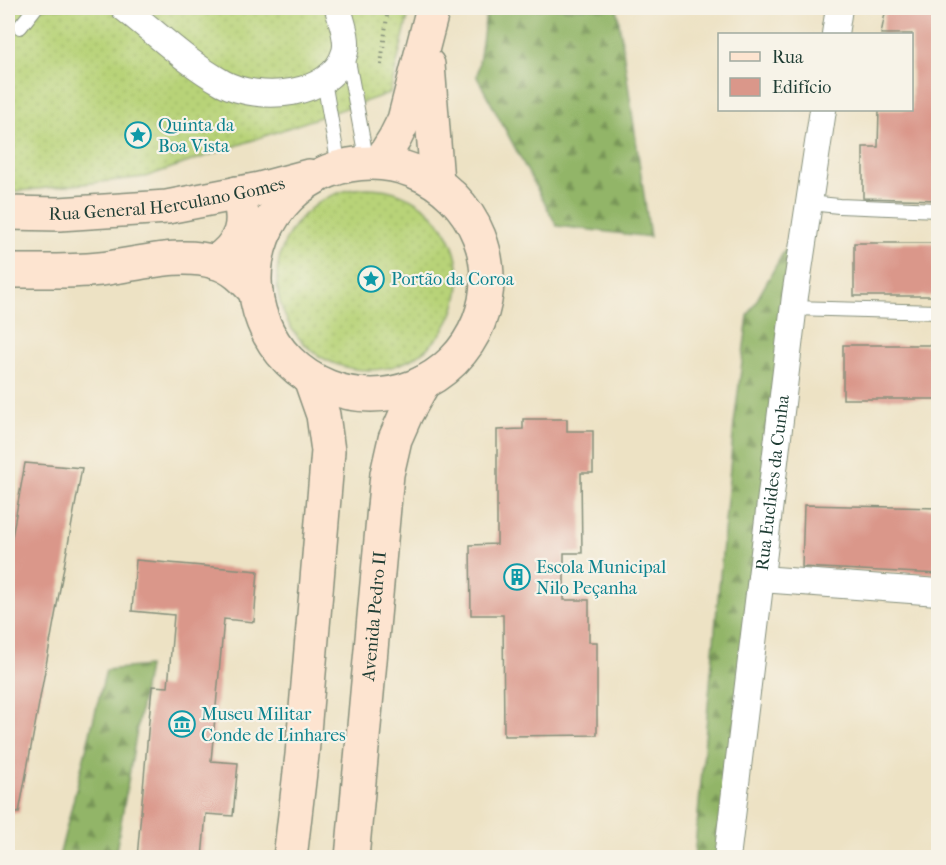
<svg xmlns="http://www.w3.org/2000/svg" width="946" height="865" font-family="'IM FELL French Canon',serif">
	<defs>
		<pattern id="grass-dots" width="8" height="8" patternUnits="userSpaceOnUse" patternTransform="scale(1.5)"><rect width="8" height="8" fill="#b8d378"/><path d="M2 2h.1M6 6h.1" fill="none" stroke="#9eb668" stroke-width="1.8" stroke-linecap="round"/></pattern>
		<pattern id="forest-firs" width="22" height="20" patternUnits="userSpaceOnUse" patternTransform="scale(1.5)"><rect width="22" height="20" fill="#92b568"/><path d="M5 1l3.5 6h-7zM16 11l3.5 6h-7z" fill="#779456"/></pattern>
	</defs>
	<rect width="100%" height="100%" fill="#f7f3e8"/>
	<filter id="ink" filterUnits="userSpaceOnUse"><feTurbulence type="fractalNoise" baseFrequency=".0167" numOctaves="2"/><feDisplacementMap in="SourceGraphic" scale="12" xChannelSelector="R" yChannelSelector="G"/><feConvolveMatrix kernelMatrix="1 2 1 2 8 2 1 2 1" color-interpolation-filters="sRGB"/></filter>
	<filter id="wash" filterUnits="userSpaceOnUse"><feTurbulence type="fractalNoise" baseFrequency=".008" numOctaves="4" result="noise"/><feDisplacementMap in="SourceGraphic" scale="24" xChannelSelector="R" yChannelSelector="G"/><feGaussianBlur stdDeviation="1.35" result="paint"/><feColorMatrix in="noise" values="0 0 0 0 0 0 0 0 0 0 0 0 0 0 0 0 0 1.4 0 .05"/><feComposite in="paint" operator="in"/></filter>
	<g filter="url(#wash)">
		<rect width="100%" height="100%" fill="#ede2c4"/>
		<g fill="url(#grass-dots)" stroke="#6c8856" stroke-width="1.5">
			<polygon points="8,8 410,8 390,93 145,177 11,192 8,192"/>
			<circle cx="368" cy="279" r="91"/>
		</g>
		<g fill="url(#forest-firs)" stroke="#58794e" stroke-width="1.5">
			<polygon points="487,8 617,8 650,237 557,226 477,77"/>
			<polygon points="808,208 737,857 694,858 734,424 748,316"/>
			<polygon points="148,666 115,857 59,857 106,670"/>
		</g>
		<g id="blocks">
			<g fill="#da978a">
				<polygon points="886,8 939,8 939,200 863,198 863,147 878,147 879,110 912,110 912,34 881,34"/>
				<rect x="854" y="243" width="85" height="53"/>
				<rect x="843" y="345" width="96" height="54"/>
				<polygon points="523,419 567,419 567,431 593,431 593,473 581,473 582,553 564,553 564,600 589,600 589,642 597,642 597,735 504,736 503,615 471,615 470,545 497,544 497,430 523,429"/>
				<polygon points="25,463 82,468 19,813 8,812 8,560"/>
				<polygon points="804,505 939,508 939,574 802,567"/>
				<polygon points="136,560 258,571 254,622 224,619 211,761 238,763 233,816 206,814 202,858 137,858 152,686 168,687 174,615 132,611"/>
			</g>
		</g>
	</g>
	<g filter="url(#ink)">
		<use href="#blocks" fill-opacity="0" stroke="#86907c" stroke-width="1.5"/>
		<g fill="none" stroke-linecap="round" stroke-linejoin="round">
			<g stroke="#86907c" stroke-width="16">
				<g id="lane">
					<polyline points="20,27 35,8"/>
					<polyline points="347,55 367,163"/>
					<polyline points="324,81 339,167"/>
					<polyline points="809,203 839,206 938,210"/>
					<polyline points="793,308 938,312"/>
				</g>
			</g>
			<g stroke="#86907c" stroke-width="28">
				<g id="street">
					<path d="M 124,8 C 156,33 187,63 223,83 C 258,102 332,98 345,52 C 349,39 341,21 338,8"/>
					<polyline points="835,34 839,8"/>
					<polyline points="761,579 938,592"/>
					<path id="s1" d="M 727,858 L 795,296 L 823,110"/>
				</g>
			</g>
			<g stroke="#86907c" stroke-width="36">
				<g id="secondary">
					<polyline points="428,65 437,182"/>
					<polyline points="380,162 395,138 404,120 433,8"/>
					<circle cx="371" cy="279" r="116"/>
					<path id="s2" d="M 8,213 L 59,214 L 167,207 L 260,189 L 309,176"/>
					<path d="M 215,262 C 242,244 248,223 237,193"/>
					<path d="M 8,271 C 38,271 70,272 100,269 C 136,265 179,251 215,262 C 233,267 244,279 256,292"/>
					<polyline points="290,858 302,755 328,451 323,415 310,378"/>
					<path id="s3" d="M 352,858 L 387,474 L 395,439 L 406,414 L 424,382"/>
				</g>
			</g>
			<polyline stroke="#86907c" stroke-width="4" stroke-dasharray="1.5 4.5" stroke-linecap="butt" points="381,65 388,8"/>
			<use href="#lane" stroke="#fff" stroke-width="14"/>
			<use href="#street" stroke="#fff" stroke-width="26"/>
			<use href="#secondary" stroke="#fde4d0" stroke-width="33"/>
		</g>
	</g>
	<defs>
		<g id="sight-ring" transform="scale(1.35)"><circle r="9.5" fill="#f7f3e8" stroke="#0f9aa8" stroke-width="1.5"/><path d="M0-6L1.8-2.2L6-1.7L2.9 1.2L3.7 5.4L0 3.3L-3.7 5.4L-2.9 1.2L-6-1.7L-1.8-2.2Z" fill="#0f9aa8"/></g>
		<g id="building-ring" transform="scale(1.35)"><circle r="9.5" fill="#f7f3e8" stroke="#0f9aa8" stroke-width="1.5"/><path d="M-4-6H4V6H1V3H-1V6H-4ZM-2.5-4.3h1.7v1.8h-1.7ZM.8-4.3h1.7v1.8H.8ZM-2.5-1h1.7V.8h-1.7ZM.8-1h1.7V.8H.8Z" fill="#0f9aa8"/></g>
		<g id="museum-ring" transform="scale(1.35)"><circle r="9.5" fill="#f7f3e8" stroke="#0f9aa8" stroke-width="1.5"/><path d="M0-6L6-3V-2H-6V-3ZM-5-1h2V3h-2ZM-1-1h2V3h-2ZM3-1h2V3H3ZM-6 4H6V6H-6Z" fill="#0f9aa8"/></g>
	</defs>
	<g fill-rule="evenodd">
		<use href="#sight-ring" x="138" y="135"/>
		<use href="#sight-ring" x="371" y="279"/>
		<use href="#building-ring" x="517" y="577"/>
		<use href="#museum-ring" x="182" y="724"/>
	</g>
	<g text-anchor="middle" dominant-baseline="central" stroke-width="4.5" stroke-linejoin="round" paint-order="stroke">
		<g font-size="18" fill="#0d838f" stroke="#f7f3e8" text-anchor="start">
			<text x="158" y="125">Quinta da<tspan x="158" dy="21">Boa Vista</tspan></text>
			<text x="391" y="279">Portão da Coroa</text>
			<text x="536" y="567">Escola Municipal<tspan x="536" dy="21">Nilo Peçanha</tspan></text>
			<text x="201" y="714">Museu Militar<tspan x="201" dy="21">Conde de Linhares</tspan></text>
		</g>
		<g font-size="18" fill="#1f3d34" stroke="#f7f3e8">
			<text stroke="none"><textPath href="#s2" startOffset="160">Rua General Herculano Gomes</textPath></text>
			<text stroke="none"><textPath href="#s1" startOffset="378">Rua Euclides da Cunha</textPath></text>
			<text stroke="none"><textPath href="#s3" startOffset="243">Avenida Pedro II</textPath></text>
		</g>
	</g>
	<rect width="946" height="865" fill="none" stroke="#f7f3e8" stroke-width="30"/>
	<rect x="718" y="33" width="195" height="78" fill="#f7f3e8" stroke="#a1aaa0" stroke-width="1.5"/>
	<rect x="730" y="52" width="30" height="9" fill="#fde4d0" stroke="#a1aaa0" stroke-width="1.5"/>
	<text x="772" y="63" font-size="18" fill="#1f3d34">Rua</text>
	<rect x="730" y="78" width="30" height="18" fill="#da978a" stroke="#a1aaa0" stroke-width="1.5"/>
	<text x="772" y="93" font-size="18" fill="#1f3d34">Edifício</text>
</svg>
